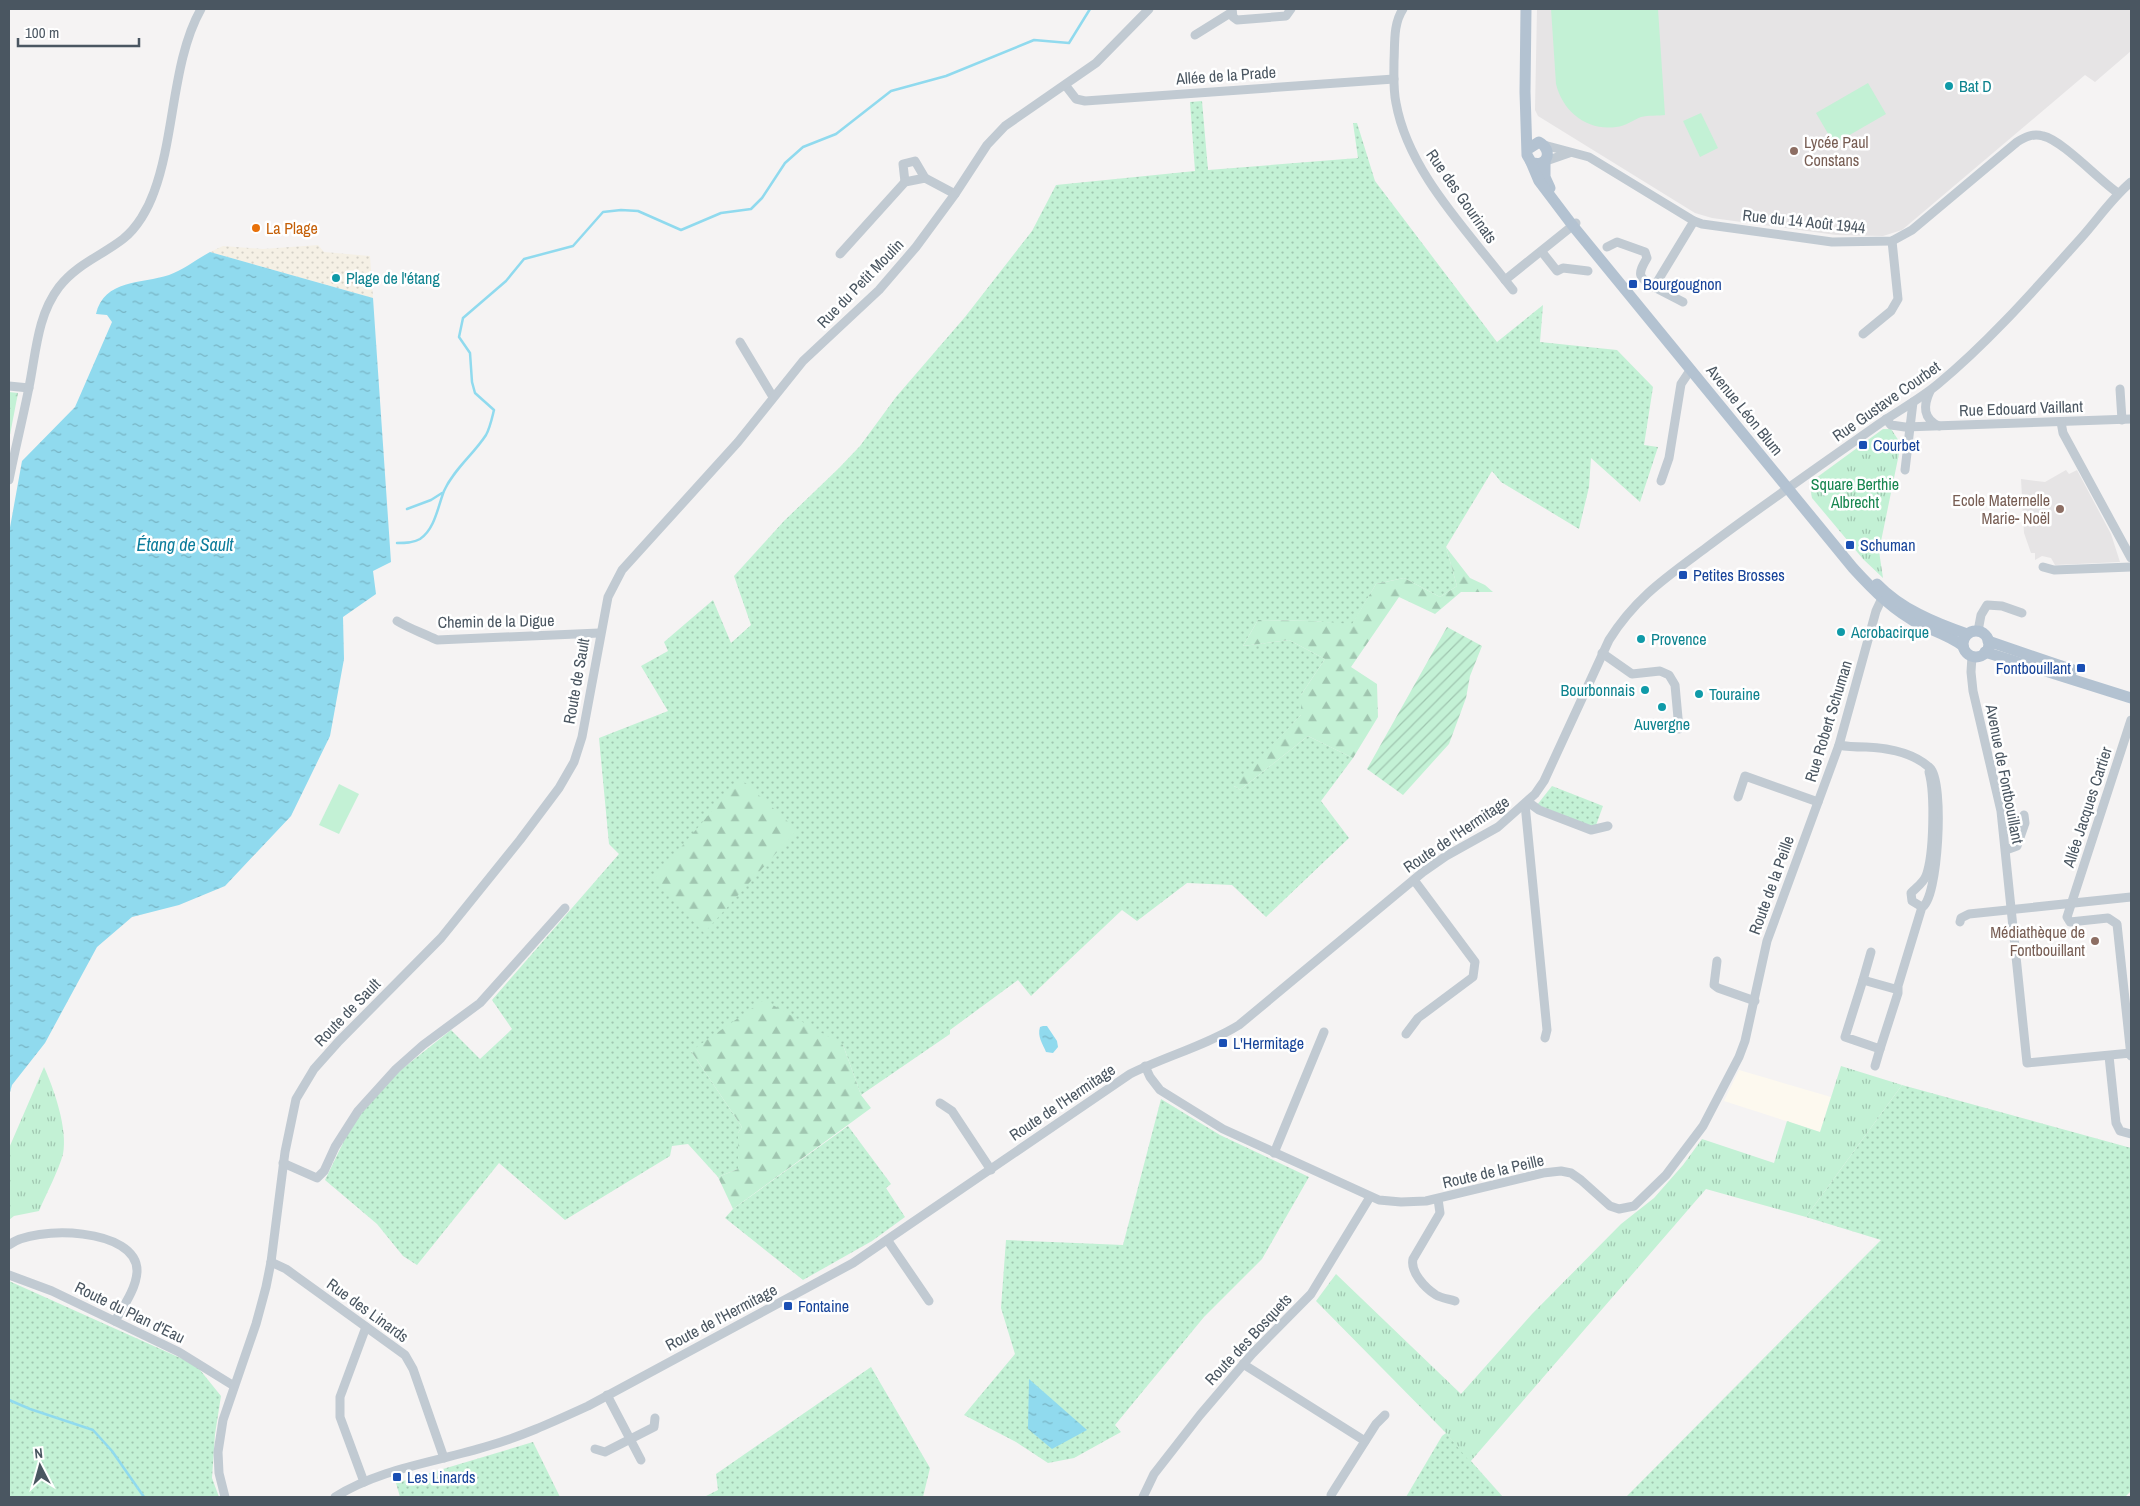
<svg xmlns="http://www.w3.org/2000/svg" width="2140" height="1506" font-family="'Archivo Narrow',sans-serif">
	<defs>
		<pattern id="grass-dots" width="8" height="8" patternUnits="userSpaceOnUse" patternTransform="scale(1.25)"><rect width="8" height="8" fill="#c3f1d5"/><path d="M2 2h.1M6 6h.1" fill="none" stroke="#a0c6b0" stroke-width="1.8" stroke-linecap="round"/></pattern>
		<pattern id="forest-firs" width="22" height="20" patternUnits="userSpaceOnUse" patternTransform="scale(1.25)"><rect width="22" height="20" fill="#c3f1d5"/><path d="M5 1l3.5 6h-7zM16 11l3.5 6h-7z" fill="#a0c6b0"/></pattern>
		<pattern id="sand-dots" width="8" height="8" patternUnits="userSpaceOnUse" patternTransform="scale(1.25)"><rect width="8" height="8" fill="#f5f0e5"/><path d="M2 2h.1M6 6h.1" fill="none" stroke="#d4d0c7" stroke-width="1.8" stroke-linecap="round"/></pattern>
		<pattern id="park-tufts" width="24" height="20" patternUnits="userSpaceOnUse" patternTransform="scale(1.25)"><rect width="24" height="20" fill="#c3f1d5"/><path d="M3 7l-1-3M5 7V3M7 7l1-3M15 17l-1-3M17 17v-4M19 17l1-3" fill="none" stroke="#a0c6b0"/></pattern>
		<pattern id="garden-furrows" width="10" height="10" patternUnits="userSpaceOnUse" patternTransform="scale(1.25)"><rect width="10" height="10" fill="#c3f1d5"/><path d="M-1 1l2-2M0 10L10 0M9 11l2-2" fill="none" stroke="#a0c6b0"/></pattern>
		<pattern id="water-ripples" width="26" height="14" patternUnits="userSpaceOnUse" patternTransform="scale(1.25)"><rect width="26" height="14" fill="#90daee"/><path d="M2 4q2-2 4 0t4 0M15 11q2-2 4 0t4 0" fill="none" stroke="#78b4c4"/></pattern>
	</defs>
	<rect width="100%" height="100%" fill="#f5f3f3"/>
	<polygon fill="#fdf9ef" points="1739,1070 1831,1097 1820,1132 1724,1101"/>
	<g fill="#e6e4e5">
		<polygon points="1537,9 2131,9 2131,51 2095,82 2085,75 1902,230 1883,236 1836,235 1712,218 1695,213 1538,116 1535,110"/>
		<polygon points="2066,470 2069,474 2077,470 2111,534 2120,562 2055,565 2051,558 2042,556 2035,560 2035,553 2031,553 2024,533 2021,479 2045,482"/>
	</g>
	<g fill="url(#grass-dots)">
		<polygon points="1202,101 1208,170 1358,158 1353,123 1357,123 1375,181 1497,342 1543,305 1540,342 1617,350 1653,387 1644,445 1658,447 1640,502 1591,458 1589,487 1579,529 1501,482 1492,471 1446,547 1457,586 1440,597 1404,578 1376,584 1352,625 1313,621 1258,620 1243,646 1289,640 1325,659 1301,695 1301,715 1234,786 1240,790 1308,736 1353,758 1321,801 1349,838 1266,917 1232,885 1187,883 1137,921 1122,910 1031,996 1018,980 950,1030 950,1034 861,1095 843,1045 691,1051 742,1127 738,1133 738,1169 718,1177 688,1144 672,1146 670,1156 565,1220 499,1163 417,1265 403,1256 377,1224 325,1180 360,1108 402,1069 451,1030 480,1059 512,1029 492,1000 619,854 609,844 599,738 668,711 641,666 668,651 664,642 713,600 731,643 751,625 734,576 784,521 839,468 860,446 896,397 965,317 1032,231 1056,185 1195,171 1190,102"/>
		<polygon points="1552,786 1603,806 1595,828 1537,805"/>
		<polygon points="1902,1085 2131,1148 2131,1491 2125,1497 1626,1497 1881,1240 1806,1217"/>
		<polygon points="1161,1099 1220,1135 1309,1177 1262,1259 1204,1317 1115,1425 1121,1432 1074,1458 1048,1463 1016,1442 964,1415 1015,1354 1001,1308 1006,1240 1123,1245"/>
		<polygon points="848,1126 891,1184 886,1188 905,1217 872,1241 803,1280 725,1218 733,1209"/>
		<polygon points="9,1281 196,1365 221,1396 215,1434 212,1478 219,1497 9,1497"/>
		<polygon points="871,1367 930,1468 923,1497 704,1497 718,1490 716,1474"/>
		<polygon points="1446,1433 1503,1497 1406,1497 1442,1436"/>
		<polygon points="533,1442 560,1497 400,1497 396,1483"/>
	</g>
	<g fill="url(#forest-firs)">
		<polygon points="9,392 18,393 9,440"/>
		<polygon points="1446,547 1470,578 1485,585 1493,592 1461,592 1435,614 1399,597 1351,667 1377,684 1378,717 1353,758 1308,736 1240,790 1233,785 1301,715 1301,695 1325,659 1289,640 1243,646 1258,620 1313,621 1352,624 1376,584 1404,578 1440,597 1457,586"/>
		<polygon points="740,778 797,830 704,933 654,879"/>
		<polygon points="764,1000 843,1045 861,1095 871,1108 733,1209 718,1177 738,1169 738,1133 742,1127 691,1051"/>
	</g>
	<polygon fill="url(#sand-dots)" points="318,245 324,252 370,256 373,298 210,252 223,246 263,249"/>
	<g fill="url(#park-tufts)">
		<path d="M 1883,429 L 1891,429 L 1901,444 L 1879,551 L 1883,578 L 1863,559 L 1812,498 C 1810,490 1811,485 1816,478 Z"/>
		<polygon points="1841,1066 1902,1085 1806,1217 1706,1189 1470,1462 1446,1433 1316,1301 1336,1274 1461,1394 1532,1314 1621,1224 1654,1198 1683,1165 1702,1139 1774,1163 1787,1121 1820,1132"/>
		<path d="M 44,1067 C 54,1089 68,1129 63,1154 C 59,1170 46,1194 39,1211 L 14,1216 L 9,1220 L 9,1148 Z"/>
	</g>
	<polygon fill="url(#garden-furrows)" points="1447,627 1482,646 1470,676 1466,698 1449,744 1403,795 1367,769"/>
	<g fill="#c3f1d5">
		<path d="M 1551,9 L 1658,9 L 1665,115 C 1658,116 1648,115 1641,117 C 1633,120 1626,126 1616,127 C 1587,131 1563,112 1556,84 Z"/>
		<polygon points="1868,83 1886,114 1834,144 1816,113"/>
		<polygon points="1701,113 1718,148 1700,157 1683,121"/>
		<polygon points="339,784 359,794 339,834 319,825"/>
	</g>
	<g fill="url(#water-ripples)">
		<path d="M 210,252 L 373,298 L 391,562 L 373,571 L 376,594 L 343,617 L 344,659 L 330,736 L 291,816 L 225,886 L 179,905 L 132,917 L 97,947 L 45,1043 L 12,1085 L 9,1096 L 9,533 L 22,461 L 75,407 L 112,322 L 107,315 L 96,314 C 104,279 142,284 169,275 C 183,270 197,259 210,252 Z"/>
		<path d="M 1043,1026 L 1047,1026 L 1057,1041 L 1058,1047 L 1053,1053 L 1046,1052 C 1043,1044 1037,1037 1040,1027 Z"/>
		<polygon points="1029,1379 1087,1430 1052,1449 1028,1429"/>
	</g>
	<g fill="none" stroke-linecap="round" stroke-linejoin="round">
		<g stroke="#90daee" stroke-width="2.5">
			<polyline points="407,509 431,500 442,493"/>
			<path d="M 397,543 C 405,543 413,543 420,539 C 435,529 438,506 444,491 C 454,469 473,455 486,435 C 490,428 492,418 494,410 L 475,393 L 472,382 L 470,353 L 459,337 L 463,318 L 506,281 L 524,259 L 573,246 L 603,212 L 621,210 L 638,211 L 681,230 L 721,213 L 751,209 L 762,198 L 785,163 L 803,147 L 836,134 L 891,91 L 946,76 L 1034,40 L 1069,43 L 1090,9"/>
			<polyline points="9,1400 30,1409 93,1430 112,1451 144,1497"/>
		</g>
		<g stroke="#c1cad2" stroke-width="9">
			<polyline points="1232,9 1233,17 1237,20 1286,16 1291,9"/>
			<path d="M 1403,9 C 1393,24 1395,43 1394,61 C 1394,74 1393,89 1396,103 C 1408,170 1464,227 1505,280 L 1576,223"/>
			<polyline points="1195,35 1232,12"/>
			<polyline points="1066,86 1076,99 1085,101 1394,79"/>
			<path d="M 1544,145 L 1589,157 L 1694,221 L 1702,224 L 1832,242 L 1892,241 L 1912,230 L 2017,142 C 2025,137 2033,133 2043,136 C 2062,140 2099,180 2118,193"/>
			<polyline points="1546,161 1569,153"/>
			<polyline points="905,182 903,164 915,161 925,178"/>
			<path d="M 1607,247 L 1617,242 L 1645,252 L 1647,258 C 1637,275 1638,277 1654,287 L 1694,221"/>
			<polyline points="1542,252 1557,271 1563,268 1588,271"/>
			<polyline points="840,254 905,182 925,178 955,194"/>
			<polyline points="1505,280 1513,290"/>
			<polyline points="1654,287 1683,302"/>
			<polyline points="1863,334 1891,311 1898,299 1892,241"/>
			<polyline points="740,342 773,397"/>
			<polyline points="9,386 29,388"/>
			<polyline points="2120,389 2122,420"/>
			<path d="M 1930,391 C 1923,406 1923,419 1939,426"/>
			<polyline points="1886,419 1891,425 1905,427 2131,419"/>
			<polyline points="2061,422 2063,433 2131,558"/>
			<polyline points="1905,470 1913,402"/>
			<path d="M 9,480 C 15,449 23,418 29,387 C 36,353 37,316 59,287 C 77,264 101,256 123,239 C 137,228 148,209 154,192 C 175,136 172,60 201,9"/>
			<polyline points="1661,481 1669,458 1681,384 1691,369"/>
			<polyline points="2043,567 2054,570 2131,567"/>
			<path d="M 397,621 C 410,629 423,633 437,640 L 599,633"/>
			<polyline points="1978,631 1981,615 1987,605 2002,606 2022,613"/>
			<polyline points="1602,653 1632,674 1660,671 1669,675 1675,685 1679,729"/>
			<polyline points="1972,656 1971,672 1973,691 2001,811 2027,1063 2131,1053"/>
			<polyline points="2131,720 2067,917 2070,922 2108,918 2117,924 2131,1056"/>
			<path d="M 1839,745 C 1848,747 1857,747 1866,747 C 1888,748 1914,753 1930,768 C 1945,782 1938,901 1922,907 L 1898,986 L 1898,993 L 1880,1049 L 1845,1037 L 1863,980 L 1895,989 L 1898,986"/>
			<polyline points="1738,797 1745,776 1818,802"/>
			<polyline points="1528,802 1539,810 1591,830 1608,826"/>
			<polyline points="1525,804 1547,1030 1545,1038"/>
			<polyline points="2006,850 2017,846 2025,823 2024,815"/>
			<path d="M 1922,907 L 1912,901 L 1911,893 C 1917,887 1923,883 1926,876 C 1934,855 1935,793 1929,772"/>
			<polyline points="1960,922 1961,918 1969,914 2131,897"/>
			<polyline points="1717,961 1714,985 1718,988 1755,1001"/>
			<polyline points="1863,980 1871,952"/>
			<polyline points="1406,1034 1418,1018 1473,977 1475,962 1414,880"/>
			<polyline points="2109,1056 2116,1123 2120,1131 2131,1134"/>
			<polyline points="1145,1066 1150,1077 1160,1090 1223,1129 1379,1200 1401,1202 1426,1201 1543,1173 1561,1171 1571,1173 1581,1180 1610,1206 1619,1209 1634,1206 1666,1175 1703,1126 1739,1057 1745,1041 1767,941 1839,745 1876,611 1884,594"/>
			<polyline points="1875,1066 1880,1049"/>
			<polyline points="940,1103 952,1111 991,1170"/>
			<polyline points="1274,1153 1324,1032"/>
			<polyline points="283,1163 317,1178 324,1171 335,1147 358,1111 396,1069 423,1045 480,1003 565,908"/>
			<path d="M 1438,1199 L 1440,1213 L 1413,1259 C 1410,1272 1425,1288 1436,1295 C 1441,1298 1449,1299 1455,1301"/>
			<polyline points="888,1241 929,1301"/>
			<path d="M 9,1245 C 33,1225 139,1227 137,1272 C 136,1289 123,1307 115,1321"/>
			<polyline points="271,1262 286,1269 405,1355 413,1369 444,1458"/>
			<polyline points="9,1275 52,1291 179,1352 234,1386"/>
			<polyline points="1243,1364 1365,1441"/>
			<polyline points="607,1395 641,1460"/>
			<polyline points="595,1449 605,1452 654,1427 655,1418"/>
			<polyline points="364,1482 340,1417 340,1397 366,1327"/>
			<polyline points="1331,1495 1376,1424 1385,1415"/>
			<polyline points="225,1497 219,1473 218,1452 223,1420 256,1324 266,1287 271,1262 285,1152 296,1099 314,1069 339,1041 441,938 520,840 559,788 574,762 582,737 608,597 622,570 738,442 803,361 879,290 916,247 955,194 987,145 1005,126 1096,63 1149,9"/>
			<path d="M 335,1497 C 381,1468 437,1462 488,1446 C 523,1436 555,1421 588,1406 L 853,1263 L 1130,1074 C 1166,1056 1205,1046 1239,1025 L 1423,872 L 1446,856 L 1498,827 L 1535,794 L 1544,781 L 1609,640 C 1636,597 1667,577 1707,547 C 1763,505 1821,465 1879,424 C 1898,411 1920,399 1938,384 C 1990,341 2036,288 2081,238 C 2098,219 2112,198 2131,182"/>
			<polyline points="1143,1497 1154,1474 1200,1415 1252,1354 1311,1294 1370,1197"/>
		</g>
		<g stroke="#b3c2d1" stroke-width="11">
			<path d="M 1526,9 L 1525,92 L 1527,155 L 1531,162 C 1547,169 1554,150 1539,142 L 1528,149"/>
			<polyline points="1545,161 1545,177 1550,188"/>
			<path d="M 1531,162 L 1539,181 L 1573,226 L 1853,568 C 1874,591 1894,611 1921,625 C 1936,632 1950,636 1963,646"/>
			<path d="M 1877,584 C 1901,609 1935,623 1967,634"/>
			<circle cx="1976" cy="644" r="13"/>
			<polyline points="1988,641 2073,670"/>
			<polyline points="1985,652 2131,698"/>
		</g>
	</g>
	<g fill="#0f9aa8" stroke="#fff" stroke-width="2">
		<circle cx="1949" cy="86" r="5"/>
		<circle cx="336" cy="278" r="5"/>
		<circle cx="1841" cy="632" r="5"/>
		<circle cx="1641" cy="639" r="5"/>
		<circle cx="1645" cy="690" r="5"/>
		<circle cx="1699" cy="694" r="5"/>
		<circle cx="1662" cy="707" r="5"/>
	</g>
	<g fill="#8d6e63" stroke="#fff" stroke-width="2">
		<circle cx="1794" cy="151" r="5"/>
		<circle cx="2060" cy="509" r="5"/>
		<circle cx="2095" cy="941" r="5"/>
	</g>
	<circle fill="#e8710a" stroke="#fff" stroke-width="2" cx="256" cy="228" r="5"/>
	<g fill="#1a4fb4" stroke="#fff" stroke-width="2">
		<rect x="1628" y="279" width="10" height="10" rx="2.5"/>
		<rect x="1858" y="440" width="10" height="10" rx="2.5"/>
		<rect x="1845" y="540" width="10" height="10" rx="2.5"/>
		<rect x="1678" y="570" width="10" height="10" rx="2.5"/>
		<rect x="2076" y="663" width="10" height="10" rx="2.5"/>
		<rect x="1218" y="1038" width="10" height="10" rx="2.5"/>
		<rect x="783" y="1301" width="10" height="10" rx="2.5"/>
		<rect x="392" y="1472" width="10" height="10" rx="2.5"/>
	</g>
	<g text-anchor="middle" dominant-baseline="central" stroke-width="5" stroke-linejoin="round" paint-order="stroke">
		<g font-size="16" fill="#4a5661" stroke="#fff">
			<text transform="translate(1226 75) rotate(-4)">Allée de la Prade</text>
			<text transform="translate(1462 196) rotate(55)">Rue des Gourinats</text>
			<text transform="translate(1804 221) rotate(6)">Rue du 14 Août 1944</text>
			<text transform="translate(860 283) rotate(-46)">Rue du Petit Moulin</text>
			<text transform="translate(1886 401) rotate(-35)">Rue Gustave Courbet</text>
			<text transform="translate(2021 408) rotate(-2)">Rue Edouard Vaillant</text>
			<text transform="translate(1745 410) rotate(51)">Avenue Léon Blum</text>
			<text transform="translate(496 621) rotate(-1)">Chemin de la Digue</text>
			<text transform="translate(576 681) rotate(-80)">Route de Sault</text>
			<text transform="translate(1828 721) rotate(-73)">Rue Robert Schuman</text>
			<text transform="translate(2005 774) rotate(79)">Avenue de Fontbouillant</text>
			<text transform="translate(2087 807) rotate(-72)">Allée Jacques Cartier</text>
			<text transform="translate(1456 834) rotate(-34)">Route de l'Hermitage</text>
			<text transform="translate(1771 885) rotate(-70)">Route de la Peille</text>
			<text transform="translate(347 1012) rotate(-46)">Route de Sault</text>
			<text transform="translate(1062 1102) rotate(-34)">Route de l'Hermitage</text>
			<text transform="translate(1493 1171) rotate(-13)">Route de la Peille</text>
			<text transform="translate(368 1310) rotate(36)">Rue des Linards</text>
			<text transform="translate(130 1312) rotate(26)">Route du Plan d'Eau</text>
			<text transform="translate(721 1317) rotate(-28)">Route de l'Hermitage</text>
			<text transform="translate(1248 1339) rotate(-47)">Route des Bosquets</text>
		</g>
		<g font-size="16" fill="#0d838f" stroke="#fff" text-anchor="start">
			<text x="1959" y="86">Bat D</text>
			<text x="346" y="278">Plage de l'étang</text>
			<text x="1851" y="632">Acrobacirque</text>
			<text x="1651" y="639">Provence</text>
			<text x="1635" y="690" text-anchor="end">Bourbonnais</text>
			<text x="1709" y="694">Touraine</text>
			<text x="1662" y="724" text-anchor="middle">Auvergne</text>
		</g>
		<g font-size="16" fill="#785e54" stroke="#fff" text-anchor="end">
			<text x="1804" y="142" text-anchor="start">Lycée Paul<tspan x="1804" dy="18">Constans</tspan></text>
			<text x="2050" y="500">Ecole Maternelle<tspan x="2050" dy="18">Marie- Noël</tspan></text>
			<text x="2085" y="932">Médiathèque de<tspan x="2085" dy="18">Fontbouillant</tspan></text>
		</g>
		<g font-size="16" fill="#c56008" stroke="#fff" text-anchor="start">
			<text x="266" y="228">La Plage</text>
		</g>
		<g font-size="16" fill="#164399" stroke="#fff" text-anchor="start">
			<text x="1643" y="284">Bourgougnon</text>
			<text x="1873" y="445">Courbet</text>
			<text x="1860" y="545">Schuman</text>
			<text x="1693" y="575">Petites Brosses</text>
			<text x="2071" y="668" text-anchor="end">Fontbouillant</text>
			<text x="1233" y="1043">L'Hermitage</text>
			<text x="798" y="1306">Fontaine</text>
			<text x="407" y="1477">Les Linards</text>
		</g>
		<g font-size="16" fill="#17864f" stroke="#fff">
			<text x="1855" y="484">Square Berthie<tspan x="1855" dy="18">Albrecht</tspan></text>
		</g>
		<g font-size="18" font-style="italic" fill="#0c7c9b" stroke="#fff">
			<text x="185" y="544">Étang de Sault</text>
		</g>
	</g>
	<rect width="2140" height="1506" fill="none" stroke="#4a5661" stroke-width="20"/>
	<g transform="translate(40 1466) rotate(354)" stroke="#ffffff" stroke-width="4" paint-order="stroke">
	<path d="M0-4L9 19L0 12L-9 19Z" fill="#4a5661"/>
	<text y="-8" font-size="14" font-weight="bold" text-anchor="middle" fill="#4a5661">N</text>
	</g>
	<path d="M18 38v8h121v-8" fill="none" stroke="#4a5661" stroke-width="2.5"/>
	<text x="25" y="38" font-size="15" fill="#4a5661" stroke="#ffffff" stroke-width="4" paint-order="stroke">100 m</text>
</svg>
